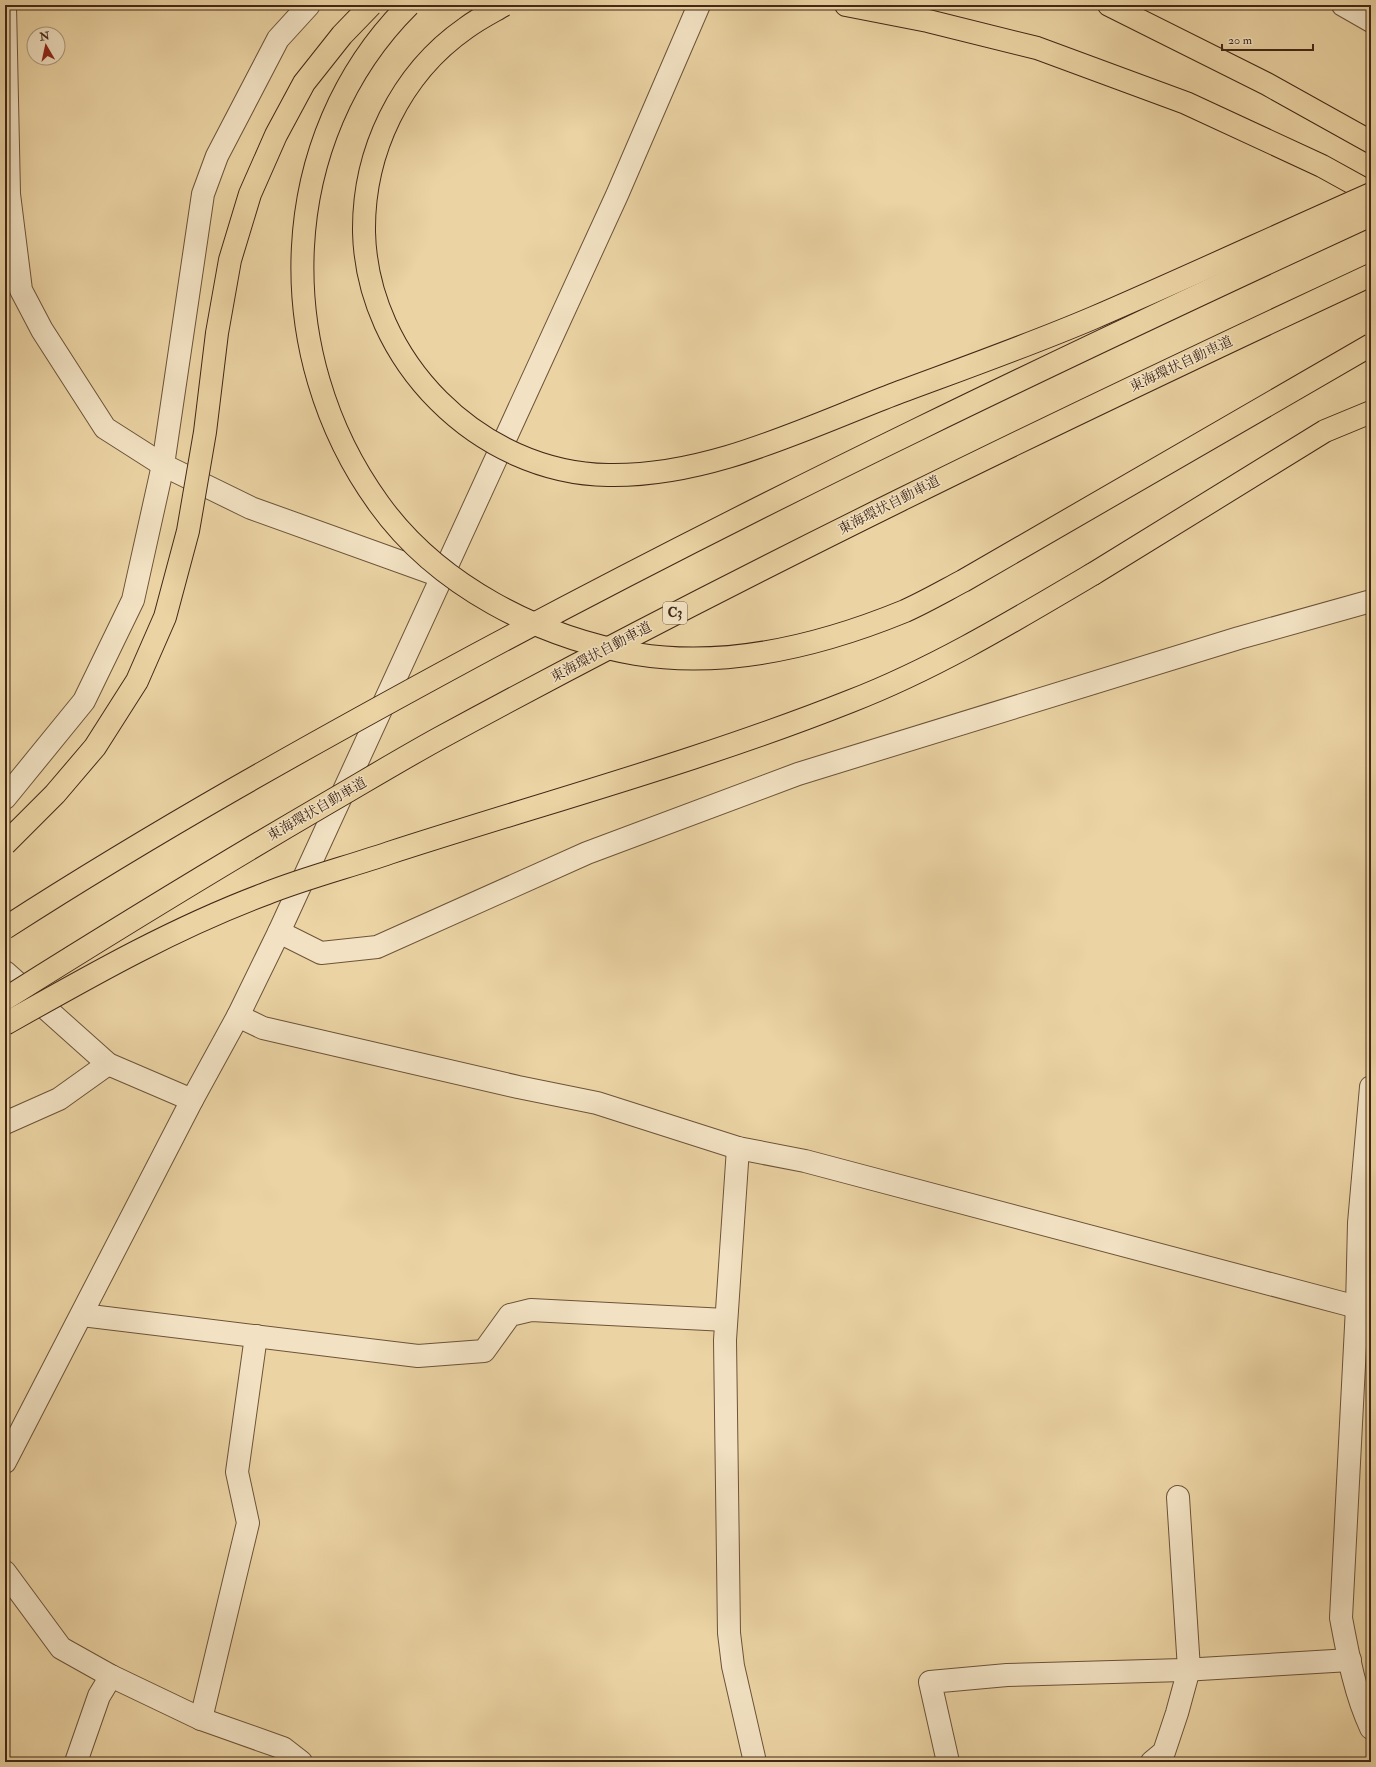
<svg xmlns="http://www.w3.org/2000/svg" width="1376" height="1767" font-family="'IM FELL Double Pica','Noto Serif JP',serif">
	<rect width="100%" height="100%" fill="#ebd3a3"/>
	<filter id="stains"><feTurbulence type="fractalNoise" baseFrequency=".005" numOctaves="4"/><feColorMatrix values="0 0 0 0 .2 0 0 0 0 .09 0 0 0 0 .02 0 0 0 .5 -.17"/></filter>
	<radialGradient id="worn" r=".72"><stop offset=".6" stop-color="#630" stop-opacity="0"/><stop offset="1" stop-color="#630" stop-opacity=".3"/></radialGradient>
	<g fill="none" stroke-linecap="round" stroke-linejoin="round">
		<g stroke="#6c533a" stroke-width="24">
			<g id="minor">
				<polyline points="1343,5 1371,21"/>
				<polyline points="5,6 9,194 21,290 42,330 105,428 163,465 251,508 443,577"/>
				<polyline points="5,798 84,701 133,600 163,465 203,194 217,156 278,39 309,5"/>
				<polyline points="279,932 321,953 377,947 587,853 798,774 1239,638 1371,601"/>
				<polyline points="5,972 108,1064 192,1100"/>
				<polyline points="238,1016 263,1028 518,1087 597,1103 738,1148 805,1161 1357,1307 1371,1305"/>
				<path d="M 1371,1087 L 1359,1223 L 1357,1307 L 1341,1618 C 1348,1655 1355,1694 1371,1728"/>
				<polyline points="5,1123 59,1099 108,1064"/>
				<polyline points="738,1148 725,1340 729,1633 733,1666 755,1762"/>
				<polyline points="82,1315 418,1356 484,1351 510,1315 531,1310 726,1320"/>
				<polyline points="5,1462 192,1100 238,1016 279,932 617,195 699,5"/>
				<polyline points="5,1572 61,1648 111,1676 201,1719 283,1748 301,1762"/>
				<polyline points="201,1719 248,1523 237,1472 256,1336"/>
				<polyline points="76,1762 99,1696 111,1676"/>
				<polyline points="948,1762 930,1682 1007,1675 1183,1670 1350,1660"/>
				<polyline points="1152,1762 1164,1752 1177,1713 1189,1669 1178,1497"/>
			</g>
		</g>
		<g stroke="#422817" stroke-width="24">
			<g id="highway">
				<polyline points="846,5 928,21 1037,48 1186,103 1322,166 1371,193"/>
				<polyline points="1109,5 1267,84 1371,142"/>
				<polyline points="1093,574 1325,431 1371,412"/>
			</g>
		</g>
		<use href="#minor" stroke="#f2e2c3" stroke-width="22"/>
		<use href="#highway" stroke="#ebd3a3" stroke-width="22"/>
		<g stroke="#422817" stroke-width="24" stroke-linecap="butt">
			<g id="highway-bridge">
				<path d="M 409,5 C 275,138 270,354 379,504 C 438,586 539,637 636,654 C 727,669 822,645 905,611 C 925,602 944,591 963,581 L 1371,345"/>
				<path d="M 504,5 C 492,12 478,19 466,28 C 400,74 363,152 364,232 C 367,360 479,473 608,475 C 707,477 801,430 892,395 C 959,370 1027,346 1093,318 C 1186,278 1278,235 1371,194"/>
				<polyline points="5,844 55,794 95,747 137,681 165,617 188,531 205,432 217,333 230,260 250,194 276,135 304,83 342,35 371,5"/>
				<path d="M 5,928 C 157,830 315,742 474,656 C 768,498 1068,355 1371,215"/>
				<path d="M 5,999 C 110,933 216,868 324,805 C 362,783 400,760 438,739 C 743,573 1056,422 1371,275"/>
				<path d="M 5,1024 C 90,976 174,928 265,894 C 305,878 348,867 389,853 C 543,803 700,761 851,701 C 936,668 1015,620 1093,574"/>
			</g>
		</g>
		<use href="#highway-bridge" stroke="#ebd3a3" stroke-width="22"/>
	</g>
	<g text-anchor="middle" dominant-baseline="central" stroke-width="3" stroke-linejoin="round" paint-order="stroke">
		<rect fill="#f2e2c3" stroke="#77604b" stroke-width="1" x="663" y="602" width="24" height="22" rx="3"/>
		<g font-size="13" font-weight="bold" fill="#422817">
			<text x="675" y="613">C3</text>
		</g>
		<g font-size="14" fill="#422817" stroke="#f2e2c3">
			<text transform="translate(1181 364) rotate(-25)">東海環状自動車道</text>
			<text transform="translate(889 505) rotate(-27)">東海環状自動車道</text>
			<text transform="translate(601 652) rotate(-28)">東海環状自動車道</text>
			<text transform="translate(317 809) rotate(-30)">東海環状自動車道</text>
		</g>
	</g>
	<rect width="1376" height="1767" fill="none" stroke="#ebd3a3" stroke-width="20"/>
	<rect x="6" y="6" width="1364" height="1755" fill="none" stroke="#422817" stroke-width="2"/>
	<rect x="10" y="10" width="1356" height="1747" fill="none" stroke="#422817"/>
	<g transform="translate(46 46) rotate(351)"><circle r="19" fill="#f2e2c3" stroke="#ac987e"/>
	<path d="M0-3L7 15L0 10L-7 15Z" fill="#8f2418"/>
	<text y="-6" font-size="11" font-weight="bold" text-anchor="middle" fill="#422817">N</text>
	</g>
	<path d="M1222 44v6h91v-6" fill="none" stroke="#422817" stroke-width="2"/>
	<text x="1228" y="44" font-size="12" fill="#422817" stroke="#f2e2c3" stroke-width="3" paint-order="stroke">20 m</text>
	<rect width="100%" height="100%" filter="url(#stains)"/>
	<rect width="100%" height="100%" fill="url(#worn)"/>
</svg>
